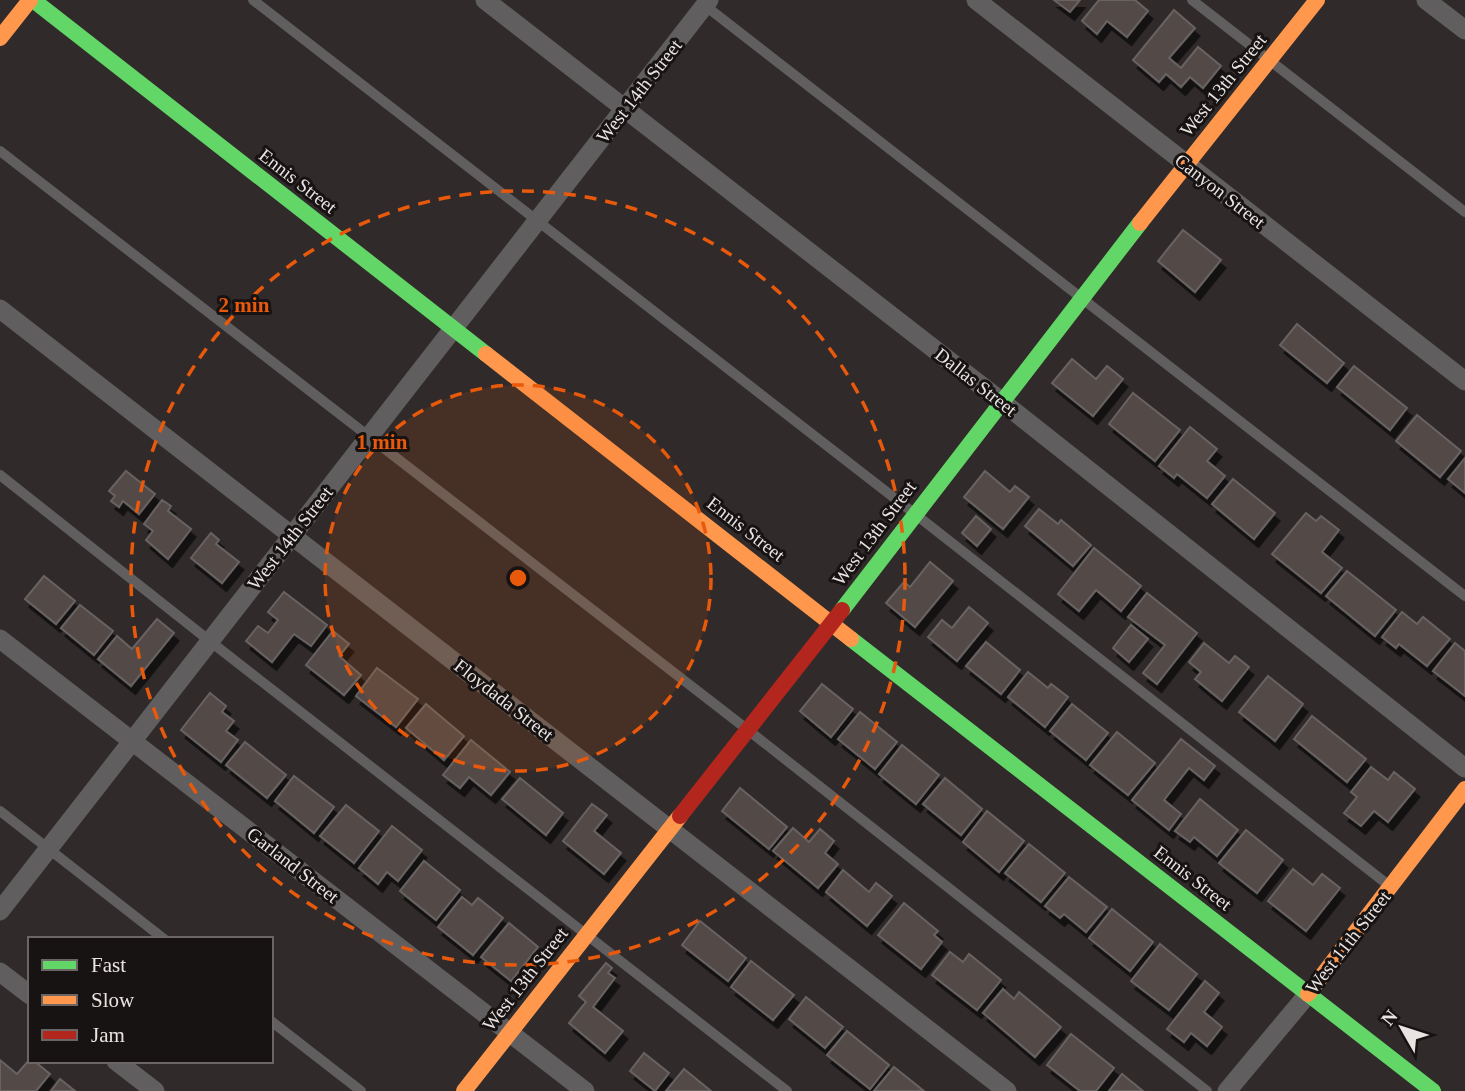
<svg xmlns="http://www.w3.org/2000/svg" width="1465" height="1091" font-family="Georgia,serif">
	<defs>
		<filter id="shadow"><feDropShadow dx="4.5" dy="8" stdDeviation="0" flood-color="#0009"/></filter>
	</defs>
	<rect width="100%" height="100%" fill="#302b2a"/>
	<g fill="#534846" stroke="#676362" stroke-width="2" filter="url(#shadow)">
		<polygon points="1054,0 1080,0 1070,12"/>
		<polygon points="1099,0 1135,0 1148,11 1127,37 1107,21 1097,34 1082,21"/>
		<polygon points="1174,10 1195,28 1169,58 1181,68 1198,47 1221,66 1203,88 1190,77 1181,87 1166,74 1159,82 1133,60"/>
		<polygon points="1183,230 1221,260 1195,292 1158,261"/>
		<polygon points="1297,324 1344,363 1327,383 1280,345"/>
		<polygon points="1072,359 1096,379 1107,366 1123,379 1093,416 1052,383"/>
		<polygon points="1354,366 1407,408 1390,430 1337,387"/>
		<polygon points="1133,393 1180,430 1155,461 1109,424"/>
		<polygon points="1417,415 1461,451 1440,477 1396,441"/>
		<polygon points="1190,427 1217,449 1207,461 1225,476 1207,498 1177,474 1174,478 1159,466"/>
		<polygon points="1465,458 1465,493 1448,479"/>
		<polygon points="126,471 155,494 139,514 123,501 119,507 111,501 115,496 109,491"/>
		<polygon points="985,471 1010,492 1015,486 1029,497 1003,529 964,497"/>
		<polygon points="1233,479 1275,513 1254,539 1212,504"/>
		<polygon points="162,500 171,506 168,511 191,529 168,559 146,540 153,531 144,524"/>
		<polygon points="1039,509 1058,524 1061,520 1091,545 1073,566 1025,526"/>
		<polygon points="1306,513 1316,521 1321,516 1339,530 1322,552 1342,568 1321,593 1272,554"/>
		<polygon points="976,516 991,529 977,546 962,533"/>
		<polygon points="211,533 219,540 216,544 239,562 222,583 191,558"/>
		<polygon points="1094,548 1141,586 1121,611 1096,590 1079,611 1058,594"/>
		<polygon points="930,562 953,581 915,627 886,603 904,582 910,587"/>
		<polygon points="1347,571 1396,610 1375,636 1326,596"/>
		<polygon points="44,576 75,601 56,624 25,599"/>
		<polygon points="284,592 327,625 311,646 294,634 272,662 246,641 258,626 268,633 278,620 268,612"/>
		<polygon points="1147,593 1197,633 1157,684 1143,673 1165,645 1128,617"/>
		<polygon points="80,605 113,631 94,655 61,628"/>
		<polygon points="969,607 988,623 957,661 928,637 942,620 952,628"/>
		<polygon points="1402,612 1417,624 1423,617 1450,639 1427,666 1399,644 1396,648 1382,637"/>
		<polygon points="157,619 174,633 131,686 98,659 117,636 132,649"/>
		<polygon points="1131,625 1148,639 1129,662 1113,648"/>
		<polygon points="333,631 349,644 339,656 361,675 344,695 306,665"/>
		<polygon points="986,642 1020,670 1001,694 966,666"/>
		<polygon points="1204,643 1229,663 1235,656 1249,667 1222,701 1195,679 1201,672 1189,662"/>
		<polygon points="1455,643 1465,651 1465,696 1433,671"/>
		<polygon points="377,668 418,699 396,727 356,696"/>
		<polygon points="1028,672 1048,688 1051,684 1068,697 1045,727 1008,697"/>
		<polygon points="1268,676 1303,704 1275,741 1239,712"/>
		<polygon points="822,684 853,709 831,737 800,711"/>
		<polygon points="210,693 226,706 222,712 234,721 226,731 238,740 221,762 181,730"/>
		<polygon points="426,704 464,736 444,760 406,728"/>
		<polygon points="1072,704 1108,733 1086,760 1050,731"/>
		<polygon points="860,712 897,742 875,769 838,739"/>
		<polygon points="1312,716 1366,759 1347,782 1294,739"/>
		<polygon points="1117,732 1155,763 1128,795 1090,765"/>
		<polygon points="1181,739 1215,766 1204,780 1189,768 1164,800 1181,814 1169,830 1132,800"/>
		<polygon points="471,740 510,772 491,795 469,777 460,788 443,775"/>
		<polygon points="245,742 286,775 267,798 226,765"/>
		<polygon points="902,745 939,775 916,804 879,774"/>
		<polygon points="1371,767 1388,780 1394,772 1415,789 1388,822 1374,811 1361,826 1344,813 1357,797 1351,792"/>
		<polygon points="294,776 334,807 314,833 275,801"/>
		<polygon points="520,778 563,813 546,835 502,799"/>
		<polygon points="945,778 982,809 961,835 923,804"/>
		<polygon points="740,788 787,827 769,849 722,811"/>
		<polygon points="1200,799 1238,830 1217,856 1194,837 1190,842 1175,831"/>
		<polygon points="592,804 607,815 594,831 621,853 604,874 563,841"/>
		<polygon points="346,805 379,831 354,863 320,836"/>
		<polygon points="987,811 1024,841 999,872 963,842"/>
		<polygon points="392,826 422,850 398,881 387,872 378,884 359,868"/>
		<polygon points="793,828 809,842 820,829 834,841 825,853 838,864 818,888 773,851"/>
		<polygon points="1246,830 1283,860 1257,893 1219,863"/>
		<polygon points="1029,844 1065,873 1041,902 1005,873"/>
		<polygon points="424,861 460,890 436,920 400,891"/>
		<polygon points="1293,869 1313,885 1322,874 1340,888 1306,931 1268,901"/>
		<polygon points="843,870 869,892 876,883 892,896 867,926 826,892"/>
		<polygon points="1069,877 1107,907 1086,932 1064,914 1060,918 1045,906"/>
		<polygon points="462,897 472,905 478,898 503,918 473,955 438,927"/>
		<polygon points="904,903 938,931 934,935 942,942 921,969 878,935"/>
		<polygon points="1112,909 1153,942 1130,971 1089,938"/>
		<polygon points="700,921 746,958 728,981 682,945"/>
		<polygon points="509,923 538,947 511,981 481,957"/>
		<polygon points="1160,944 1197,974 1169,1010 1131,981"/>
		<polygon points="950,952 963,962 969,954 1001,980 977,1010 932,975"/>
		<polygon points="751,961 794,995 773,1020 731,987"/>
		<polygon points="606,963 612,968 608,973 615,978 593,1007 623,1031 605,1053 569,1023 586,1002 579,996"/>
		<polygon points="1205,981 1219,993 1204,1012 1222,1027 1207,1046 1191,1033 1184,1042 1167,1029"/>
		<polygon points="1003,989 1014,999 1019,992 1061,1027 1035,1057 983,1013"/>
		<polygon points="806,997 843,1027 825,1048 789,1019"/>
		<polygon points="847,1031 889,1065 870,1089 827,1055"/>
		<polygon points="1071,1034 1114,1068 1096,1091 1080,1091 1047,1065"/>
		<polygon points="644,1053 669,1073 655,1091 630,1071"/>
		<polygon points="30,1059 30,1061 34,1061 50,1074 36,1091 0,1091 0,1060 17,1074"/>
		<polygon points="894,1067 924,1091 874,1091"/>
		<polygon points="684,1069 711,1091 666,1091"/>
		<polygon points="1122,1074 1143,1091 1109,1091"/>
		<polygon points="60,1079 75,1091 51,1091"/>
	</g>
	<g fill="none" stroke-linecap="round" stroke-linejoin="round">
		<g stroke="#605e5e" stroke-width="10">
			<polyline points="253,0 915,514 1387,884"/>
			<polyline points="1192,0 1465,212"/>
			<polyline points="703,4 1465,596"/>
			<polyline points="0,151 748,730 1207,1091"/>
			<polyline points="0,475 211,642 787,1091"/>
			<polyline points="0,811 164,939"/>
			<polyline points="271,1021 361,1091"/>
		</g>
		<g stroke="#605e5e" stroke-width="19">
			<polyline points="485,0 1001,401 1465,768"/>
			<polyline points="976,0 1465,381"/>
			<polyline points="1426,0 1465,30"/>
			<polyline points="0,309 1007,1091"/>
			<polyline points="0,639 585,1091"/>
			<polyline points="0,911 709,0"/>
			<polyline points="0,972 30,995"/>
			<polyline points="116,1061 155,1091"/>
			<polyline points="1227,1091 1308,994"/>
		</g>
		<g stroke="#63d668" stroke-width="16">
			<polyline points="33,0 486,354"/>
			<polyline points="842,610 1140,223"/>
			<polyline points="851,639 1433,1091"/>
		</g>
		<g stroke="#ff974d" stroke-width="16">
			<polyline points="0,38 30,0"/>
			<polyline points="1140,223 1317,0"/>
			<polyline points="486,354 851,639"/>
			<polyline points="1308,994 1465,789"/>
			<polyline points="464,1091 680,816"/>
		</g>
		<polyline stroke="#b3261e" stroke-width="16" points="680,816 842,610"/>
	</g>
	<circle cx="518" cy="578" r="193" fill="#e8590c" fill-opacity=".12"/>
	<g fill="none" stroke="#e8590c" stroke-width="3.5" stroke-dasharray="12 9">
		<circle cx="518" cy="578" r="193"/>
		<circle cx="518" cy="578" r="387"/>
	</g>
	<g text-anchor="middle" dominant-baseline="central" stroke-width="6" stroke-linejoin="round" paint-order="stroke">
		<g font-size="19" fill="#e9e3e2" stroke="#171312">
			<text transform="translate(1223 85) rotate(-51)">West 13th Street</text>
			<text transform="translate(639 91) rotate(-52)">West 14th Street</text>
			<text transform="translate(298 181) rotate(38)">Ennis Street</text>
			<text transform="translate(1220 191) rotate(38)">Canyon Street</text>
			<text transform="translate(976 382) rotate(38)">Dallas Street</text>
			<text transform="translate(746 529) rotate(38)">Ennis Street</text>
			<text transform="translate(874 533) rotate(-53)">West 13th Street</text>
			<text transform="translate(290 538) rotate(-52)">West 14th Street</text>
			<text transform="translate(504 700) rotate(38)">Floydada Street</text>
			<text transform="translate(293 865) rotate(38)">Garland Street</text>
			<text transform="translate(1193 878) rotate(38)">Ennis Street</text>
			<text transform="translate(1348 942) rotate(-52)">West 11th Street</text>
			<text transform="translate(525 979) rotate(-52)">West 13th Street</text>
		</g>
	</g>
	<circle cx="518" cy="578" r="10" fill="#e8590c" stroke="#171312" stroke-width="3.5"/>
	<g font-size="21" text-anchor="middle" font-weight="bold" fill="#e8590c" stroke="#171312" stroke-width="6" stroke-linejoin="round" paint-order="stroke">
		<text x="244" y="312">2 min</text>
		<text x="382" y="449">1 min</text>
	</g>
	<rect x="28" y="937" width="245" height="126" fill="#171312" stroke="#6b6665" stroke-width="2"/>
	<rect x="42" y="960" width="35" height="10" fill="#63d668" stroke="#6b6665" stroke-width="2"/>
	<text x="91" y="972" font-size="21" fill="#e9e3e2">Fast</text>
	<rect x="42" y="995" width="35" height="10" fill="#ff974d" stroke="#6b6665" stroke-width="2"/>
	<text x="91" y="1007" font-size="21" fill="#e9e3e2">Slow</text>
	<rect x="42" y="1030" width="35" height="10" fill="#b3261e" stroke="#6b6665" stroke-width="2"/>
	<text x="91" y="1042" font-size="21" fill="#e9e3e2">Jam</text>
	<g transform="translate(1402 1028) rotate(309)" stroke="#171312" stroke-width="5" paint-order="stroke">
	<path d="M0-5L12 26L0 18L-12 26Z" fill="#e9e3e2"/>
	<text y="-10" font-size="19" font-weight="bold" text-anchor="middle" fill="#e9e3e2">N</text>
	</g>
</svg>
